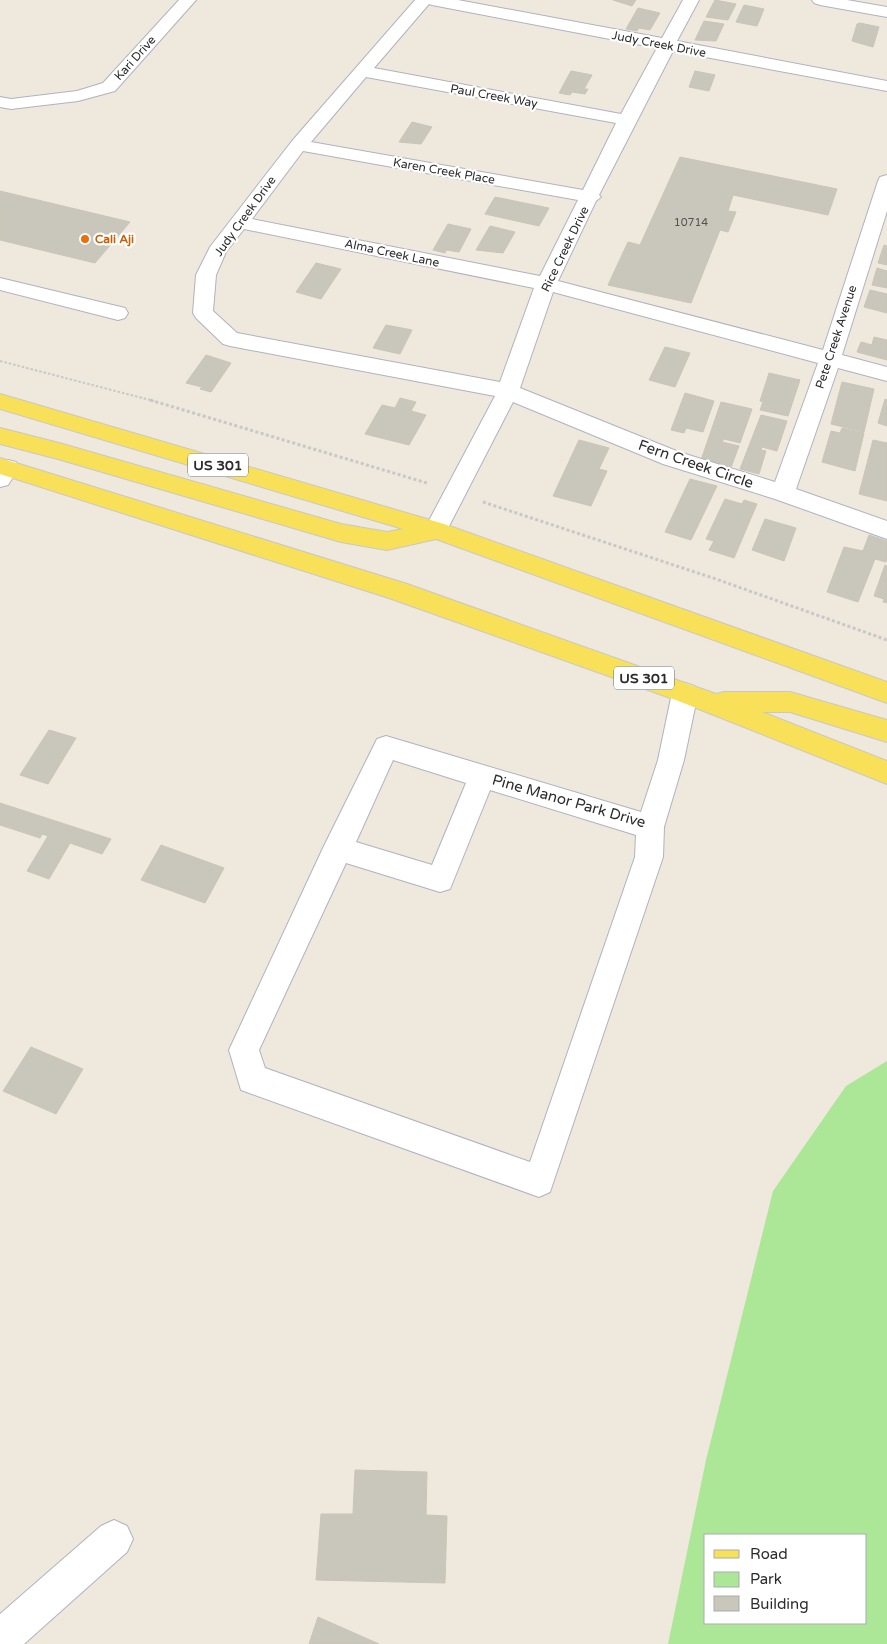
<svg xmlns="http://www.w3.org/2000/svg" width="887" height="1644" font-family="'Varela Round',sans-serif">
	<rect width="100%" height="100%" fill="#eee8dd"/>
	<path fill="#ace797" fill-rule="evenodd" d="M 887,1061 L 887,1644 L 668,1644 L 706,1460 L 773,1191 L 846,1086 ZM 866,1535 L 866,1623 L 706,1623 L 706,1535 Z"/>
	<g fill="#c9c6bc" stroke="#cac5b7">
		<polygon points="613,0 636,0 632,6"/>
		<polygon points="715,0 736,4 728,20 706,17"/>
		<polygon points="744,5 764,9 757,26 736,22"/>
		<polygon points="638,8 660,13 650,30 639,28 637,31 626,29"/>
		<polygon points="704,21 724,24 716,41 695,40"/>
		<polygon points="860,23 879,27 873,47 852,41 857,24"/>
		<polygon points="571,71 592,75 584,89 588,89 585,94 572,92 570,95 559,93"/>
		<polygon points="695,71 715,75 709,91 689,87"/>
		<polygon points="412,122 432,127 421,144 399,142"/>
		<polygon points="680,157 837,189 828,215 733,195 728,211 736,212 728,232 720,230 691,303 608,285 628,242 640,245"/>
		<polygon points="0,191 130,222 95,263 0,240"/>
		<polygon points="495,197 549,208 539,226 485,214"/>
		<polygon points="448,224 471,229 459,252 446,250 445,253 433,250"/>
		<polygon points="490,226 515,232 503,253 476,250"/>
		<polygon points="884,245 887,246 887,265 878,263"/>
		<polygon points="316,263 341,269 321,299 296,292"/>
		<polygon points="877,268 887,271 887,288 872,285"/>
		<polygon points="870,290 887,294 887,313 864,307"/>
		<polygon points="386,325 412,330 400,354 373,348"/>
		<polygon points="874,337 887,340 887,360 857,352 861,342 872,345"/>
		<polygon points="665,347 690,353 675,387 649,380"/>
		<polygon points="206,355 231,363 211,392 200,389 202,387 186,383"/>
		<polygon points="769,373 800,380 788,416 760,410 763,402 760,401"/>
		<polygon points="842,382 874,389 864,432 831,424"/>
		<polygon points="685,393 714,401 703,432 686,428 684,433 671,430"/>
		<polygon points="400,398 416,402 411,411 426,415 409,445 365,434 382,405 395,408"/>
		<polygon points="885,399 887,400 887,426 878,423"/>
		<polygon points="721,402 752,409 740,443 724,439 722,442 739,446 730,470 700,463"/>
		<polygon points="761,415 787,421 777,451 762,447 761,450 766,451 759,474 740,469"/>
		<polygon points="842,428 864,433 855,471 822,462 831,431 840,433"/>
		<polygon points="579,440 609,448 599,469 607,471 591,506 553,496"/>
		<polygon points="873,440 887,443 887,501 859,494"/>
		<polygon points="690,479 717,486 691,540 665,532"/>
		<polygon points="725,499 742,504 744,500 757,504 734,558 709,550 714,541 706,539"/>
		<polygon points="765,519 796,528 784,561 752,550"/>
		<polygon points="869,535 887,541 887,560 886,562 875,559 858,602 827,592 844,547 863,551"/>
		<polygon points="885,565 887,566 887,603 883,602 884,599 874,596"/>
		<polygon points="49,730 76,738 48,784 20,775"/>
		<polygon points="0,803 111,839 102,854 70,843 49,879 27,871 48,836 42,834 40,838 0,825"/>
		<polygon points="161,845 224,868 205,903 141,880"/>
		<polygon points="31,1047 83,1069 56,1114 3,1091"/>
		<polygon points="355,1470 427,1472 426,1515 447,1516 445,1583 316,1580 321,1514 353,1514"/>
		<polygon points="318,1617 379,1644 309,1644"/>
	</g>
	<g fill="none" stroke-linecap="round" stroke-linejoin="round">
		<g stroke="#b1b2c0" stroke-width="2">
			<g id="minor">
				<polygon points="179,0 196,0 115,91 78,101 11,109 0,107 0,97 11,99 77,91 103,83"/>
				<path d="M 415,0 L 458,0 L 662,38 L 683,0 L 699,0 L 677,41 L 887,81 L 887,91 L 673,51 L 599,195 L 601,197 L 596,201 L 558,281 L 823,350 L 878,181 L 880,177 L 887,175 L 887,211 L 842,355 L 887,367 L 887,381 L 838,368 L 796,489 L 887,521 L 887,539 L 775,499 L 663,464 L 513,402 L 444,536 L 436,539 L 428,536 L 424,530 L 495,396 L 230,346 L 223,344 L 196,318 L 193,313 L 196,275 L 210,247 L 292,141 ZM 429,4 L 432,5 L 657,48 L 621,114 L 374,68 ZM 366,77 L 616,123 L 583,190 L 311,142 ZM 303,151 L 578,200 L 540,276 L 252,219 ZM 244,229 L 534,288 L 500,382 L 237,333 L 213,311 L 216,275 L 226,252 ZM 553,292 L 818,363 L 775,482 L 679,452 L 520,388 Z"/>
				<polygon points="812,0 847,0 887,7 887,17 820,5 814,3"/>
				<polygon points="0,278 125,308 128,313 125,318 118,320 0,290"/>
				<polygon points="8,460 16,462 19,468 8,485 0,487 0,462"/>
				<path d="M 685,683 L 694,686 L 698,693 L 684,760 L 664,827 L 663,857 L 550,1192 L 539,1197 L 241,1090 L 229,1050 L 323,848 L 377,739 L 386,736 L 641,812 L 658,760 L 672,693 L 676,686 ZM 393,760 L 466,783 L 432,865 L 356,842 ZM 490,790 L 636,835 L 635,857 L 530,1162 L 265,1068 L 259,1050 L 346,863 L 440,892 L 450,889 Z"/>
				<polygon points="114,1520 127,1526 133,1539 127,1552 24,1644 0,1644 0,1614 101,1526"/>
			</g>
		</g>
		<g stroke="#c8c8c8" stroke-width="2">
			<g id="major">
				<polygon points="0,394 444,524 887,682 887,703 436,539 387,550 341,542 58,459 0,444 0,428 59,443 341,524 387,532 403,529 0,409"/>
				<polygon points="0,458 407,584 716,694 724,692 790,692 887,720 887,742 790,712 762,712 887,761 887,784 676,700 389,598 0,474"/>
			</g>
		</g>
		<polyline stroke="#c8c8c8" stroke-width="2" stroke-dasharray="2.5 2" stroke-linecap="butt" points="0,361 154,401"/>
		<g stroke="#c8c8c8" stroke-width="3" stroke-dasharray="3 2.5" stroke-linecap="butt">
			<polyline points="150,400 427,483"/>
			<polyline points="483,502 716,579 887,640"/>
		</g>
		<use href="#minor" fill="#fff" fill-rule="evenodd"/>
		<use href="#major" fill="#f8e158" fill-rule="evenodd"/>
	</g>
	<circle fill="#e8710a" stroke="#fff" stroke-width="2" cx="85" cy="239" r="5"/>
	<g text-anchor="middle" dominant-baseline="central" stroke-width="4.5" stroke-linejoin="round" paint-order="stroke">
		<g font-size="11" fill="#535250">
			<text x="691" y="222">10714</text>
		</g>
		<g font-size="12" fill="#2c2c2c" stroke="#fff">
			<text transform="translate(659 44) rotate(11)">Judy Creek Drive</text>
			<text transform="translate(135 58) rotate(-48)">Kari Drive</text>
			<text transform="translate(494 96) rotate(10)">Paul Creek Way</text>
			<text transform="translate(444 171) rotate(10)">Karen Creek Place</text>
			<text transform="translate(245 216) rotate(-54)">Judy Creek Drive</text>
			<text transform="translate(565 249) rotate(-64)">Rice Creek Drive</text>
			<text transform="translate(392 253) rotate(12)">Alma Creek Lane</text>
			<text transform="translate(836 337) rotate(-72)">Pete Creek Avenue</text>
		</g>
		<g font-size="12" font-weight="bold" fill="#c56008" stroke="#fff" text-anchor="start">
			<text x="95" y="239">Cali Aji</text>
		</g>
		<g fill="#fff" stroke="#6b6b6b" stroke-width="1">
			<rect x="188" y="453.5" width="60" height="23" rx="4"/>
			<rect x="614" y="666.5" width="60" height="23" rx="4"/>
		</g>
		<g font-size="14" font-weight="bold" fill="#2c2c2c">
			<text x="218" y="465">US 301</text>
			<text x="644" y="678">US 301</text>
		</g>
		<g font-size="15" fill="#2c2c2c" stroke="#fff">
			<text transform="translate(696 464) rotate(19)">Fern Creek Circle</text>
			<text transform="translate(569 801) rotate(16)">Pine Manor Park Drive</text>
		</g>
	</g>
	<rect x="704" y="1534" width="162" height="90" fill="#ffffff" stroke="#ababab"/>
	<rect x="714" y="1550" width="25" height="8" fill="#f8e158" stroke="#ababab"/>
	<text x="750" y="1559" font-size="15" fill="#2c2c2c">Road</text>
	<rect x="714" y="1572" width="25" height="15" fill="#ace797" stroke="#ababab"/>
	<text x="750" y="1584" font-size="15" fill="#2c2c2c">Park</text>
	<rect x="714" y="1596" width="25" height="15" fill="#c9c6bc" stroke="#ababab"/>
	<text x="750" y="1609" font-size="15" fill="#2c2c2c">Building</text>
</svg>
